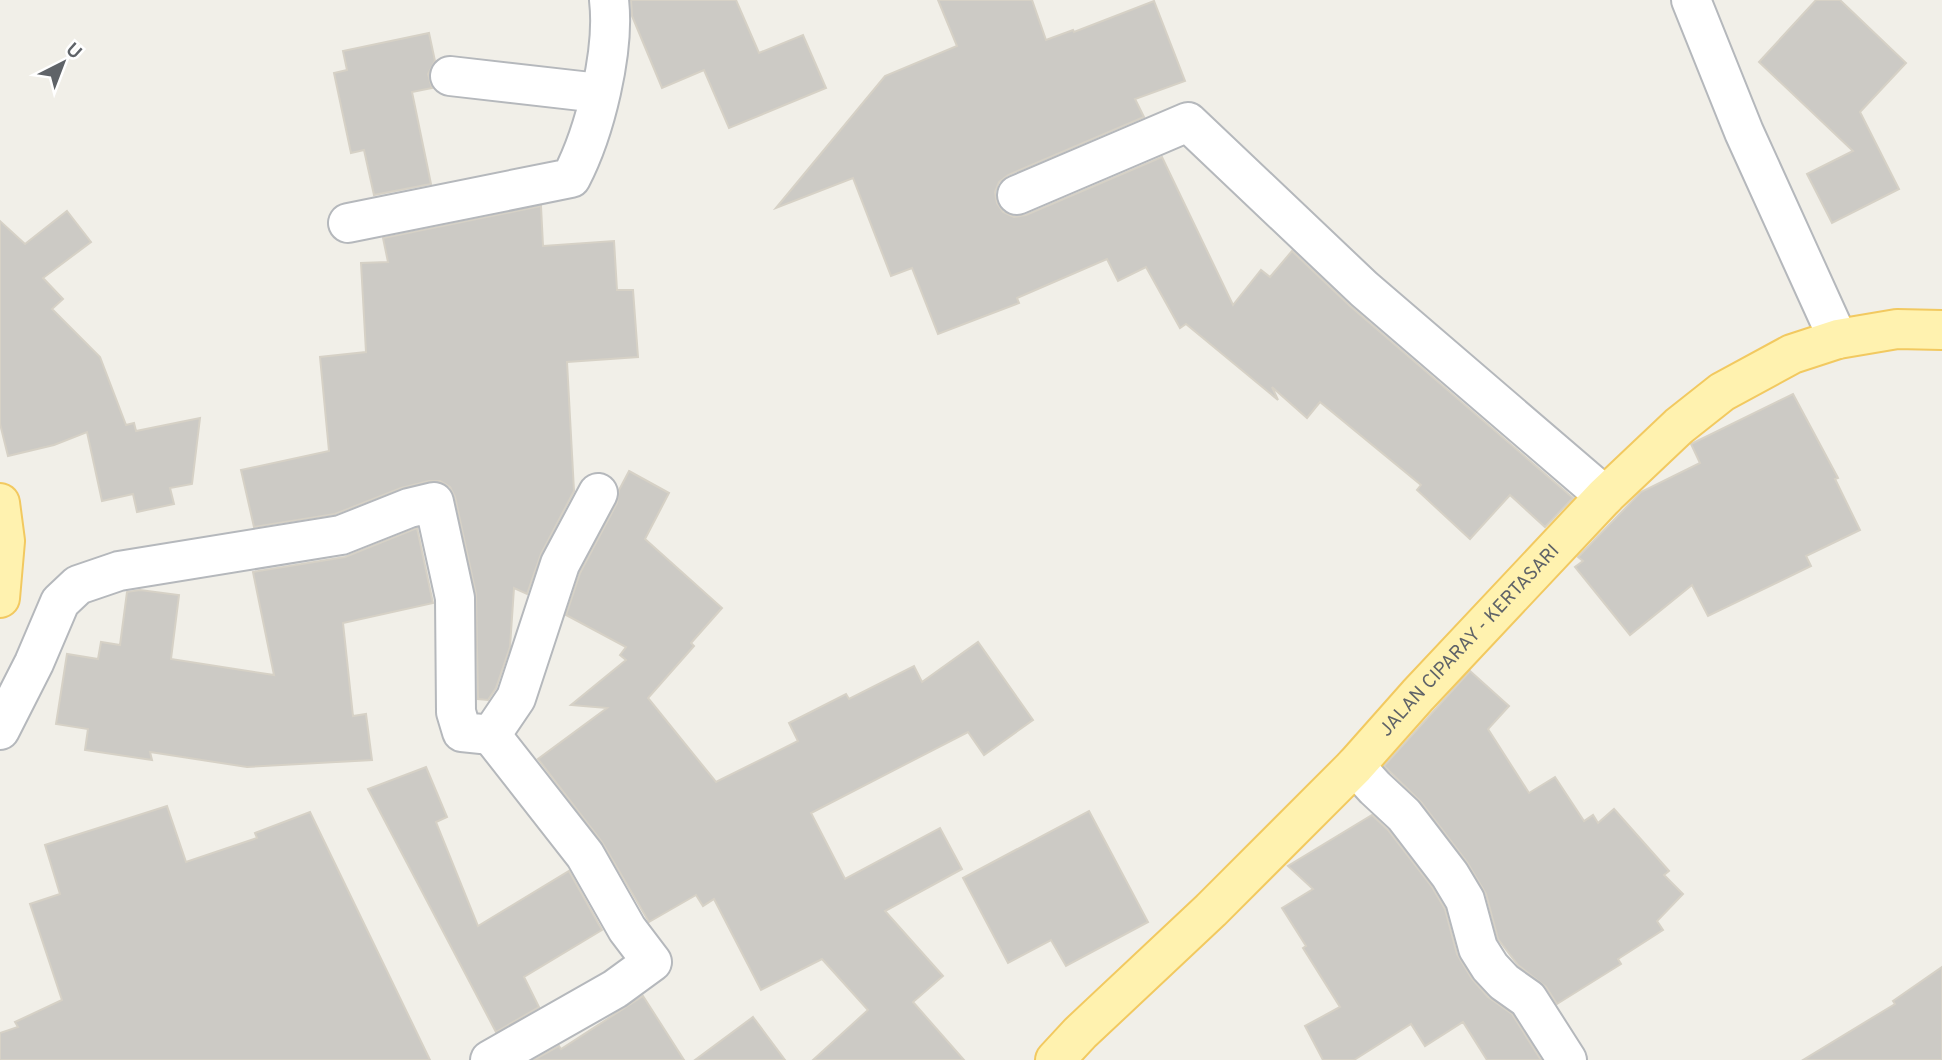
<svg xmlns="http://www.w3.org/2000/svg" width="1942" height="1060" font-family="Overpass,sans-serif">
	<rect width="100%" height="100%" fill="#f1efe8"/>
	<g fill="#cccac5" stroke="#d6d1c6" stroke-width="2">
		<polygon points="631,0 736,0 759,53 803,35 826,88 729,128 704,70 662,88 632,16"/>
		<polygon points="938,0 1032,0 1046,40 1073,30 1074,32 1154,1 1185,81 1135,99 1144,117 1008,175 999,182 995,192 997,203 1003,212 1014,217 1026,215 1162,157 1233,305 1261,270 1270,277 1292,251 1350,306 1573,498 1545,527 1510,495 1470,539 1417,490 1421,485 1320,402 1307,418 1272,387 1278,400 1186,324 1180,328 1146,267 1118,281 1107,259 1017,298 1019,303 938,334 912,268 891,276 853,178 776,208 885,76 957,46"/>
		<polygon points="1816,0 1840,0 1906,63 1860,112 1899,189 1832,223 1807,174 1853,151 1759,62"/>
		<polygon points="429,33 435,61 428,74 432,88 412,92 431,184 374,195 364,150 351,153 334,73 347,70 343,51"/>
		<polygon points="541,206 543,246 614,241 617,290 633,290 638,357 567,362 574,491 541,554 527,594 514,588 510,647 496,688 488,700 478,699 476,594 455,497 450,487 440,481 429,481 401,488 335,514 254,527 241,470 329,451 320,357 366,352 361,263 388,262 383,238"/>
		<polygon points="67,211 91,242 43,278 63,299 52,309 100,357 126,425 134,423 136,431 200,418 192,484 170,488 174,504 137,512 133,494 102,501 87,432 54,445 8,456 0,424 0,221 25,244"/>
		<polygon points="1793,394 1838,478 1835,479 1860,530 1806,556 1811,566 1708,616 1692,585 1630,635 1575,567 1583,561 1578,557 1641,492 1700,463 1691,444"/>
		<polygon points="629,471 669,493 645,539 722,608 691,643 694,646 648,698 716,782 798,741 789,723 846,694 849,699 914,666 922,682 978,642 1033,720 984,755 968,732 811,813 845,879 940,828 962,869 885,911 943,976 913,1002 964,1060 813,1060 868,1010 822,959 761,990 714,899 703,906 696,895 649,922 602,842 538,759 607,708 571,705 626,660 620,655 626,647 566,615 580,573 617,503 619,490"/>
		<polygon points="417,528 433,603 343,623 353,716 366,714 372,760 247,767 150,752 152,760 85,750 88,729 56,724 67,654 98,659 101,642 120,645 127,592 140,590 179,595 171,659 274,675 253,572 345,557"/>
		<polygon points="1470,671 1509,706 1488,729 1529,793 1555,777 1584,821 1593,815 1598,823 1614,809 1669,871 1664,875 1683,894 1657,921 1663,930 1618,959 1621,964 1557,1004 1546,987 1518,965 1498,939 1486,894 1467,862 1421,802 1384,766"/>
		<polygon points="426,767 447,817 436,822 478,926 569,871 602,930 524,977 539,1007 496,1032 368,789"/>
		<polygon points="167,806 186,862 257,838 255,833 310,812 430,1060 0,1060 0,1033 18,1027 15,1022 62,1000 30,904 60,894 45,845"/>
		<polygon points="1089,811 1148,922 1066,966 1051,940 1008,963 963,878"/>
		<polygon points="1372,815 1388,830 1432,887 1445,909 1457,954 1472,979 1488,997 1512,1014 1541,1060 1487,1060 1463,1022 1425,1046 1411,1024 1354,1060 1323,1060 1305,1026 1340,1007 1303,948 1306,946 1282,908 1313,889 1288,866"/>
		<polygon points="1942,967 1942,1060 1803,1060 1895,1004 1893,1001"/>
		<polygon points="643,996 684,1060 534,1060 559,1046 561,1049"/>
		<polygon points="753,1017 785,1060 695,1060"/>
	</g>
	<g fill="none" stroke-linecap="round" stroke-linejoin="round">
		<g stroke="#b5b8bc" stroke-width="42">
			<g id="minor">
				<polyline points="1691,0 1744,132 1838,339"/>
				<polyline points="450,76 599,93"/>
				<polyline points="1017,195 1188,122 1364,289 1605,496"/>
				<path d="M 348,223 L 571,178 C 595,132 615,51 609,0"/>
				<polyline points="0,730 34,663 60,602 78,585 119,571 341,535 409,508 434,502 455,598 456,712 462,732 491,735 516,698 560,564 598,493"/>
				<polyline points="1355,766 1375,788 1404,815 1450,875 1465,900 1478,948 1490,967 1504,982 1528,999 1567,1060"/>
				<polyline points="490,1060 615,989 652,962 627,929 585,855 491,735"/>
			</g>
		</g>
		<g stroke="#f2c960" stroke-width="42">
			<g id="major">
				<polyline points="0,503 5,541 0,598"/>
				<path id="s1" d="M 1055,1060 L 1080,1033 L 1211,910 L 1355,766 L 1418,695 L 1605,496 L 1679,426 L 1722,392 L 1792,354 L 1838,339 L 1897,329 L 1942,330"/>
			</g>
		</g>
		<use href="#minor" stroke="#fff" stroke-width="38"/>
		<use href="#major" stroke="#fff2af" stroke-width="38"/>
	</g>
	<g text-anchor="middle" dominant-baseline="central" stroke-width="6" stroke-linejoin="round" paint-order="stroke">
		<g font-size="19" fill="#5f6368" stroke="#fff">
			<text stroke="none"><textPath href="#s1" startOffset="590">JALAN CIPARAY - KERTASARI</textPath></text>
		</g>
	</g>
	<g transform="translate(63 63) rotate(42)" stroke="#ffffff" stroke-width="5" paint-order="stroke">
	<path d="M0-5L12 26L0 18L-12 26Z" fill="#5f6368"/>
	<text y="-10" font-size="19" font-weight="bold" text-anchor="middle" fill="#5f6368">U</text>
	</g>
</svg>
